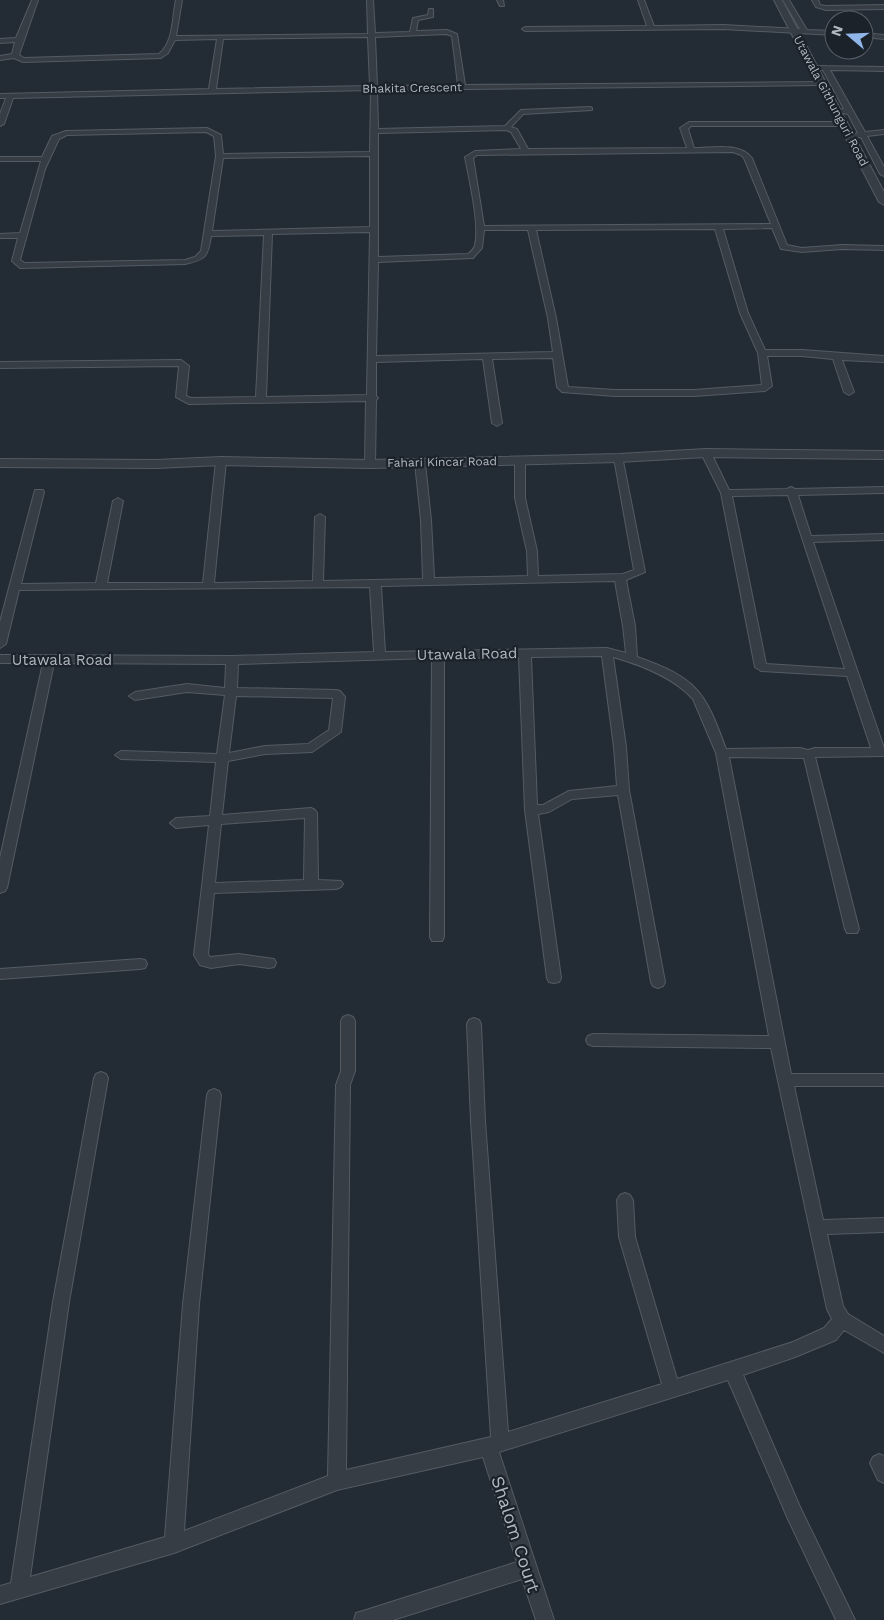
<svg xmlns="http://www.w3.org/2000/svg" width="884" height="1620" font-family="'Work Sans',sans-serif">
	<rect width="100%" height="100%" fill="#232b34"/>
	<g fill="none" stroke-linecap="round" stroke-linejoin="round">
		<g stroke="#545b63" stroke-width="2">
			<g id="minor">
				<path d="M 32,0 L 38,0 L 19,55 L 24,58 L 159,54 C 174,42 172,17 176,0 L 182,0 L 176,36 L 368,34 L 367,0 L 373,0 L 375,33 L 410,32 L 413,18 L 428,15 L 429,9 L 433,9 L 433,17 L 418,20 L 416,31 L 447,30 L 457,34 L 465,85 L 825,82 L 825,84 L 823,85 L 377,90 L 378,129 L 505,126 L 521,110 L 590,107 L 592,108 L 592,110 L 523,114 L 511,127 L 517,129 L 528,149 L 687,148 L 680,128 L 689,122 L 847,122 L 847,126 L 691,126 L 688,129 L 694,148 C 712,148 740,142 752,158 L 787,245 L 802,248 L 842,245 L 884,246 L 884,250 L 842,249 L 802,252 L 781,249 L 772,228 L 723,229 L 748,313 L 765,350 L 802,350 L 884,356 L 884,362 L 842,360 L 854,392 L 849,395 L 844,392 L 833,359 L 802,356 L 767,356 L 772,386 L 765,391 L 694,396 L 615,396 L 562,392 L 557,387 L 553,358 L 492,359 L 502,423 L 497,426 L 492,423 L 483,359 L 376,362 L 376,396 L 378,398 L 376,400 L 375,464 L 370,467 L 365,464 L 366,401 L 189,404 L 176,397 L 179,366 L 0,368 L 0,362 L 181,360 L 189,366 L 186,396 L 191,398 L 256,397 L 264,235 L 211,236 C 208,257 205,260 185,264 L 20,268 L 12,261 L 18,238 L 0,238 L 0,234 L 20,233 L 41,161 L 0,161 L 0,157 L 42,157 L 52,136 L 66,131 L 207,128 L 221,135 L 223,154 L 370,152 L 371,90 L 13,98 L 4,124 L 0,126 L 0,114 L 6,98 L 0,98 L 0,94 L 209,89 L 217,39 L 175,40 L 168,53 L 161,58 L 23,62 L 14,58 L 0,60 L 0,56 L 12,54 L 15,42 L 0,43 L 0,39 L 16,38 ZM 446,34 L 452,36 L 458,85 L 377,86 L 375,37 ZM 368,37 L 370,86 L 216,89 L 223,39 ZM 506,130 L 511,132 L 521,149 L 475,151 L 465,157 C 469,178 480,225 475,245 C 474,249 472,251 468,254 L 378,257 L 378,133 ZM 206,132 L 214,136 L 216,156 L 201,251 L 195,257 L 185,260 L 25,263 L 20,260 L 45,169 L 59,139 L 67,135 ZM 733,152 L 741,155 L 744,158 L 771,224 L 484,226 L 473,158 L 477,155 ZM 370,156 L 370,227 L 212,231 L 223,158 ZM 715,229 L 740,313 L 758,353 L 762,385 L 694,390 L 615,390 L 568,387 L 556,318 L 536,230 ZM 484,230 L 528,230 L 548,318 L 553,352 L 376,356 L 378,262 L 473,258 L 482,248 ZM 370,232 L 367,395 L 266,397 L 272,234 Z"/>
				<polygon points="497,0 503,0 504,6 500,6"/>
				<polygon points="638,0 644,0 654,26 723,25 800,29 783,0 789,0 807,30 834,31 834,35 723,29 525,31 522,29 525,27 647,26"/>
				<polygon points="812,0 818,0 820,5 826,6 884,5 884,9 826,10 816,7"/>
				<polygon points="864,33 884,35 884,39 864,37"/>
				<polygon points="814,66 884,67 884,71 830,70 865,132 884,130 884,134 867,136 884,167 884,176 880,174 861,137 850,138 846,136 858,133 848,114 833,111 844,109 823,70 812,69 811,68"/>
				<path d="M 706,450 L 711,453 L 729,490 L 787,489 L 791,487 L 795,489 L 884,487 L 884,493 L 798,495 L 811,536 L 884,534 L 884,540 L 813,542 L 884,748 L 884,756 L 815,757 L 859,929 L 857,933 L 847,933 L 845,929 L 804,758 L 729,757 L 791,1074 L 884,1074 L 884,1086 L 794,1086 L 823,1220 L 884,1218 L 884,1232 L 827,1234 L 843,1306 L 848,1314 L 884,1336 L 884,1353 L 844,1330 L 836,1340 L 795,1357 L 743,1375 L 800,1507 L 855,1620 L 836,1620 L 788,1519 L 728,1380 L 499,1452 L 554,1620 L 536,1620 L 522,1579 L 393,1620 L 354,1620 L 356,1613 L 363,1611 L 517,1562 L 483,1457 L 337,1490 L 174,1553 L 0,1604 L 0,1586 L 11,1583 L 53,1302 L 94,1078 L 96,1074 L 101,1072 L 106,1074 L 108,1078 L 69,1302 L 30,1577 L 165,1537 L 183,1304 L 207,1095 L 209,1091 L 214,1089 L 219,1091 L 221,1095 L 199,1304 L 184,1531 L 328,1476 L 336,1085 L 341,1071 L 341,1021 L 343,1017 L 348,1015 L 353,1017 L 355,1021 L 355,1071 L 350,1085 L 346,1470 L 491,1437 L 471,1121 L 467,1024 L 469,1020 L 474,1018 L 479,1020 L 481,1024 L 485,1121 L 508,1432 L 662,1384 L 619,1237 L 617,1200 L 620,1195 L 625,1193 L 630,1195 L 633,1200 L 635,1237 L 677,1379 L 793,1342 L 824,1328 L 832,1319 L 827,1309 L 771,1048 L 593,1046 L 588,1044 L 586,1040 L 588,1036 L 593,1034 L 769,1036 L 716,753 L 693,699 C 673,677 641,665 613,657 L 626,747 L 629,790 L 665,982 L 663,986 L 658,988 L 653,986 L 651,982 L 618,795 L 572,799 L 549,812 L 538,814 L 561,978 L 559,982 L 554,983 L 549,982 L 547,978 L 525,810 L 519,657 L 444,658 L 444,937 L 442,941 L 432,941 L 430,937 L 432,658 L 238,664 L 237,688 L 336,690 L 340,691 L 345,697 L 341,732 L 312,752 L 265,754 L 228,761 L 222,815 L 311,808 L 315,810 L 317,813 L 318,880 L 341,881 L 343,884 L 341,887 L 336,889 L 214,893 L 208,954 L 210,957 L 239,954 L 274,959 L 276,963 L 274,967 L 269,968 L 239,964 L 211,968 L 200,965 L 194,955 L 209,825 L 176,828 L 170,823 L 176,818 L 210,816 L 216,762 L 121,759 L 115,755 L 121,751 L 217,754 L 225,695 L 187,692 L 135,700 L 129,696 L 135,692 L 187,684 L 225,688 L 226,664 L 54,663 L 7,888 L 5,891 L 0,893 L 0,858 L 43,663 L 0,663 L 0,655 L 232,656 L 374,652 L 370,587 L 19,590 L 6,644 L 0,648 L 0,622 L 35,490 L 43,490 L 44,492 L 21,584 L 96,583 L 113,501 L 118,498 L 123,501 L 107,583 L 203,583 L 216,461 L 221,458 L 226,461 L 214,583 L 313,581 L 315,517 L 320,514 L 325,517 L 323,581 L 423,579 L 421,520 L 415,463 L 420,460 L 425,463 L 431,520 L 434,578 L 528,576 L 527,551 L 515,498 L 515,461 L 520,458 L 525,461 L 525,498 L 537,551 L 538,576 L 623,574 L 634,570 L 614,458 L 619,455 L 622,456 L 645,572 L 626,580 L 635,626 L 637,657 C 697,678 705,691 726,749 L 800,748 L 808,750 L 815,748 L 871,748 L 847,676 L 761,671 L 755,667 L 721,493 L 701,453 ZM 788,495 L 845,669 L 766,664 L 732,496 ZM 615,581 L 623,626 L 626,653 L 607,648 L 385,652 L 381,586 ZM 602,656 L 614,747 L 617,786 L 569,791 L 543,805 L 537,805 L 531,657 ZM 236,696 L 333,698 L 329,730 L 308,744 L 265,746 L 229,753 ZM 305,818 L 304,880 L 215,883 L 221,824 Z"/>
				<polygon points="140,959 145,960 147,964 145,968 140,969 0,979 0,969"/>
				<polygon points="879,1454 884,1456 884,1483 878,1480 870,1463 873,1457"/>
			</g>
		</g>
		<g stroke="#545b63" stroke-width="2">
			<g id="tertiary">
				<polygon points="774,0 782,0 884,192 884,205 879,202"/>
				<polygon points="706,449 884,451 884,459 706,457 619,462 370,468 221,465 156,468 0,467 0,459 156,460 221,457 370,460 619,454"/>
			</g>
		</g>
		<use href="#minor" fill="#363d45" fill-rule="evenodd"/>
		<use href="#tertiary" fill="#363d45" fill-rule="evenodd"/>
	</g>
	<g text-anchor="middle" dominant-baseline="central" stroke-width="4.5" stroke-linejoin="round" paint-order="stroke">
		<g font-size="12" fill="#b1b8c2" stroke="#1c222a">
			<text transform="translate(412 88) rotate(-1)">Bhakita Crescent</text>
			<text transform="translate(831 101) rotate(62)">Utawala Githunguri Road</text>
			<text transform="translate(442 462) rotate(-1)">Fahari Kincar Road</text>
		</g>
		<g font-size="15" fill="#b1b8c2" stroke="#1c222a">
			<text transform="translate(467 654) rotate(-1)">Utawala Road</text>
			<text x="62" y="660">Utawala Road</text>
		</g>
		<g font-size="18" fill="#b1b8c2" stroke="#1c222a">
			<text transform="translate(516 1534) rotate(72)">Shalom Court</text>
		</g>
	</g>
	<g transform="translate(849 35) rotate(289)"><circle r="24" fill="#1c222a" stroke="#585e67"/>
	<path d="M0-4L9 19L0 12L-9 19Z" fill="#8fb5e9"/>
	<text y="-8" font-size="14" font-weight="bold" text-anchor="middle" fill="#b1b8c2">N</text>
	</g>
</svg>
